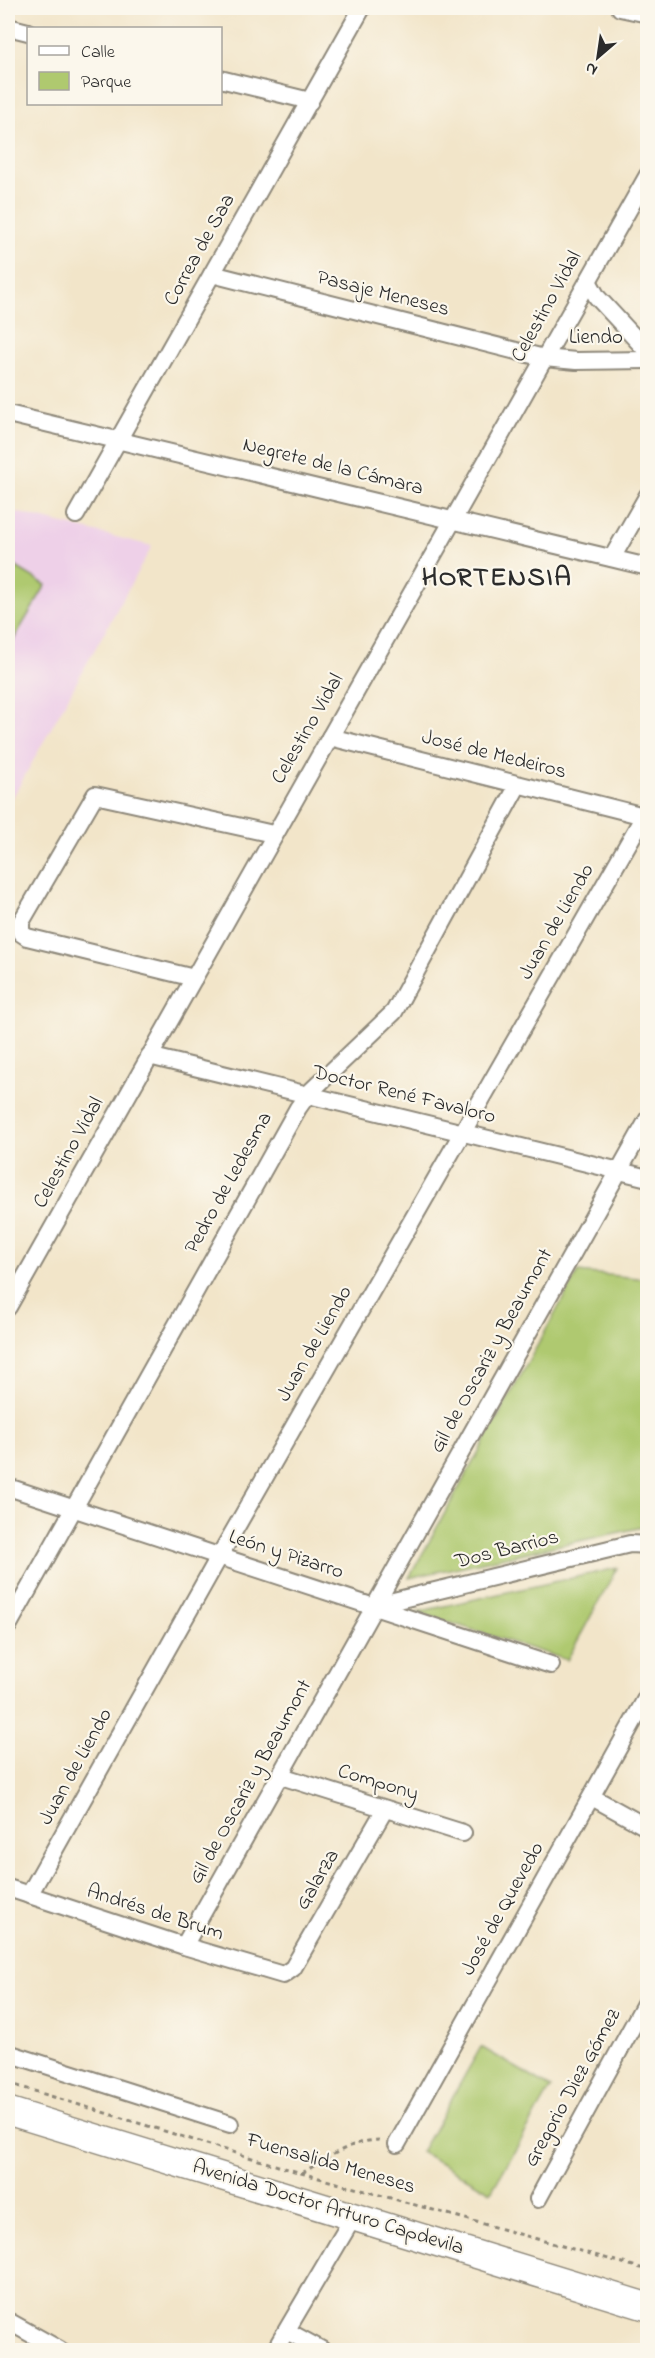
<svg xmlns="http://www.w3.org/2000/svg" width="655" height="2358" font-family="'Indie Flower',sans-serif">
	<rect width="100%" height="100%" fill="#fbf7ec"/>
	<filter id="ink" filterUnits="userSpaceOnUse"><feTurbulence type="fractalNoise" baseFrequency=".0167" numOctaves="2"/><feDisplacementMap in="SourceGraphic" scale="12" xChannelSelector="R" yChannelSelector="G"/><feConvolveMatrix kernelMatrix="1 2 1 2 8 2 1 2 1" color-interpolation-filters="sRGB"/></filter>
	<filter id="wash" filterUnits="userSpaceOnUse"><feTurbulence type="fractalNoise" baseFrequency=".008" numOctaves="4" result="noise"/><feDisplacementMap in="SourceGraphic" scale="24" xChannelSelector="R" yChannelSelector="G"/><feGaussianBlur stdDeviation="1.35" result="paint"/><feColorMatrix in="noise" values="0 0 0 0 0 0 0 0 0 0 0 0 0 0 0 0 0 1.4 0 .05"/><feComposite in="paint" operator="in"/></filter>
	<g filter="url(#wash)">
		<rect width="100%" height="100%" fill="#f2e5c9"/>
		<polygon fill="#eed0e8" points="8,510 152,546 8,806"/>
		<g fill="#afc96f" stroke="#6d7a4d" stroke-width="1.5">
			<polygon points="8,562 46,585 8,649"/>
			<polygon points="578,1272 647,1279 647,1518 643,1527 409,1578"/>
			<polygon points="617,1568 567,1660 417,1612"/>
			<polygon points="481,2047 551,2088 491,2192 421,2152"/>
		</g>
	</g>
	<g filter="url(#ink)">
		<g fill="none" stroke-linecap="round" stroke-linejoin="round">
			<g stroke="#8e887a" stroke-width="20">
				<g id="minor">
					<polyline points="620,8 648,14"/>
					<polyline points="8,27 28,32"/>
					<polyline points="220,79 310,101"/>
					<polyline points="212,274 544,358 576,361 648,360"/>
					<polyline points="588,281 597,297 648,352"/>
					<polyline points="8,414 648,567"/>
					<polyline points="76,515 362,8"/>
					<polyline points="612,558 648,495"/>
					<polyline points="330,737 648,817"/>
					<polyline points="194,978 27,937 21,933 21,922 95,795 273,834"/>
					<polyline points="149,1056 648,1178"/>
					<polyline points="8,1307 648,175"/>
					<polyline points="8,1487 551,1665"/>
					<polyline points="377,1605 630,1544 648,1545"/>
					<polyline points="8,1626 298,1108 308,1094 394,1012 518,785"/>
					<polyline points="281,1776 463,1833"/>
					<polyline points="592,1797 648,1828"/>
					<polyline points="8,1888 184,1946 283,1975 293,1968 385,1809"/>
					<polyline points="29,1895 219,1557 644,816"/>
					<polyline points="184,1946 648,1119"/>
					<polyline points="8,2053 230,2124"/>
					<polyline points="397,2144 648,1695"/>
					<polyline points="538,2199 648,1998"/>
					<polyline points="8,2321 60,2350"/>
					<polyline points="287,2331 322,2350"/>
					<polyline points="275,2350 354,2216"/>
				</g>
			</g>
			<g stroke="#8e887a" stroke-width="30">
				<polyline id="primary" points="8,2111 648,2307"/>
			</g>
			<g stroke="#8e887a" stroke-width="3" stroke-dasharray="4.5 4.5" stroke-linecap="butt">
				<polyline points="8,2083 301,2173 648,2270"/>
				<path d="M 302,2173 C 328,2158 352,2139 383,2140"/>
			</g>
			<use href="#minor" stroke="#fff" stroke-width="16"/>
			<use href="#primary" stroke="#fff" stroke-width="27"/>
		</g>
	</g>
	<g text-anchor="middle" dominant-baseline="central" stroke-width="4.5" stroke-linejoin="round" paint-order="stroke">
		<g font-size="21" fill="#2b2b2b" stroke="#fbf7ec">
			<text transform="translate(200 250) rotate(-61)">Correa de Saa</text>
			<text transform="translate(383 294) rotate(14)">Pasaje Meneses</text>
			<text transform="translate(547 307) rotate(-61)">Celestino Vidal</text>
			<text x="596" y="338">Liendo</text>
			<text transform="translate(333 467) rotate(14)">Negrete de la Cámara</text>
			<text transform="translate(308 729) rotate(-60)">Celestino Vidal</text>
			<text transform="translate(494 755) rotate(14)">José de Medeiros</text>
			<text transform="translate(557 922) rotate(-60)">Juan de Liendo</text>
			<text transform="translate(404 1095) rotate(14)">Doctor René Favaloro</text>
			<text transform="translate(69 1153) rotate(-61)">Celestino Vidal</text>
			<text transform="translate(229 1183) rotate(-61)">Pedro de Ledesma</text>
			<text transform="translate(315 1344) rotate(-60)">Juan de Liendo</text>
			<text transform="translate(492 1351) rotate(-61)">Gil de Oscariz y Beaumont</text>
			<text transform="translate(507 1550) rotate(-14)">Dos Barrios</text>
			<text transform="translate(286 1555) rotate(18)">León y Pizarro</text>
			<text transform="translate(76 1767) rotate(-61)">Juan de Liendo</text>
			<text transform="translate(251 1782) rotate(-61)">Gil de Oscariz y Beaumont</text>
			<text transform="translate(378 1783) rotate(17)">Compony</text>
			<text transform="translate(318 1880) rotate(-60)">Galarza</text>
			<text transform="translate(503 1909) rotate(-61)">José de Quevedo</text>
			<text transform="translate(155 1913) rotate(18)">Andrés de Brum</text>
			<text transform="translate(573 2088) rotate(-61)">Gregorio Diez Gómez</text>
			<text transform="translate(331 2164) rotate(16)">Fuensalida Meneses</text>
			<text transform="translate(328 2208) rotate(17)">Avenida Doctor Arturo Capdevila</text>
		</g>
		<g font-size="27" font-weight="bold" letter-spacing="1.5" fill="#2b2b2b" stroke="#fbf7ec">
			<text x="497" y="578">HORTENSIA</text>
		</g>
	</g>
	<rect width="655" height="2358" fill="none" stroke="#fbf7ec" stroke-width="30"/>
	<rect x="27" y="27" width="195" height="78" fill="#fbf7ec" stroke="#a8a59f" stroke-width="1.5"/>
	<rect x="39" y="46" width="30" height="9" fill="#ffffff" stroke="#a8a59f" stroke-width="1.5"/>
	<text x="81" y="57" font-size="18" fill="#2b2b2b">Calle</text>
	<rect x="39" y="72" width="30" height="18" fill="#afc96f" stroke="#a8a59f" stroke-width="1.5"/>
	<text x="81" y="87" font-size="18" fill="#2b2b2b">Parque</text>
	<g transform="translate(598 57) rotate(209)" stroke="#fbf7ec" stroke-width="4.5" paint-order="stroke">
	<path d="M0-4.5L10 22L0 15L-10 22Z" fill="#2b2b2b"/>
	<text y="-9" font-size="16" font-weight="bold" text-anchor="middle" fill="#2b2b2b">N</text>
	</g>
</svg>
